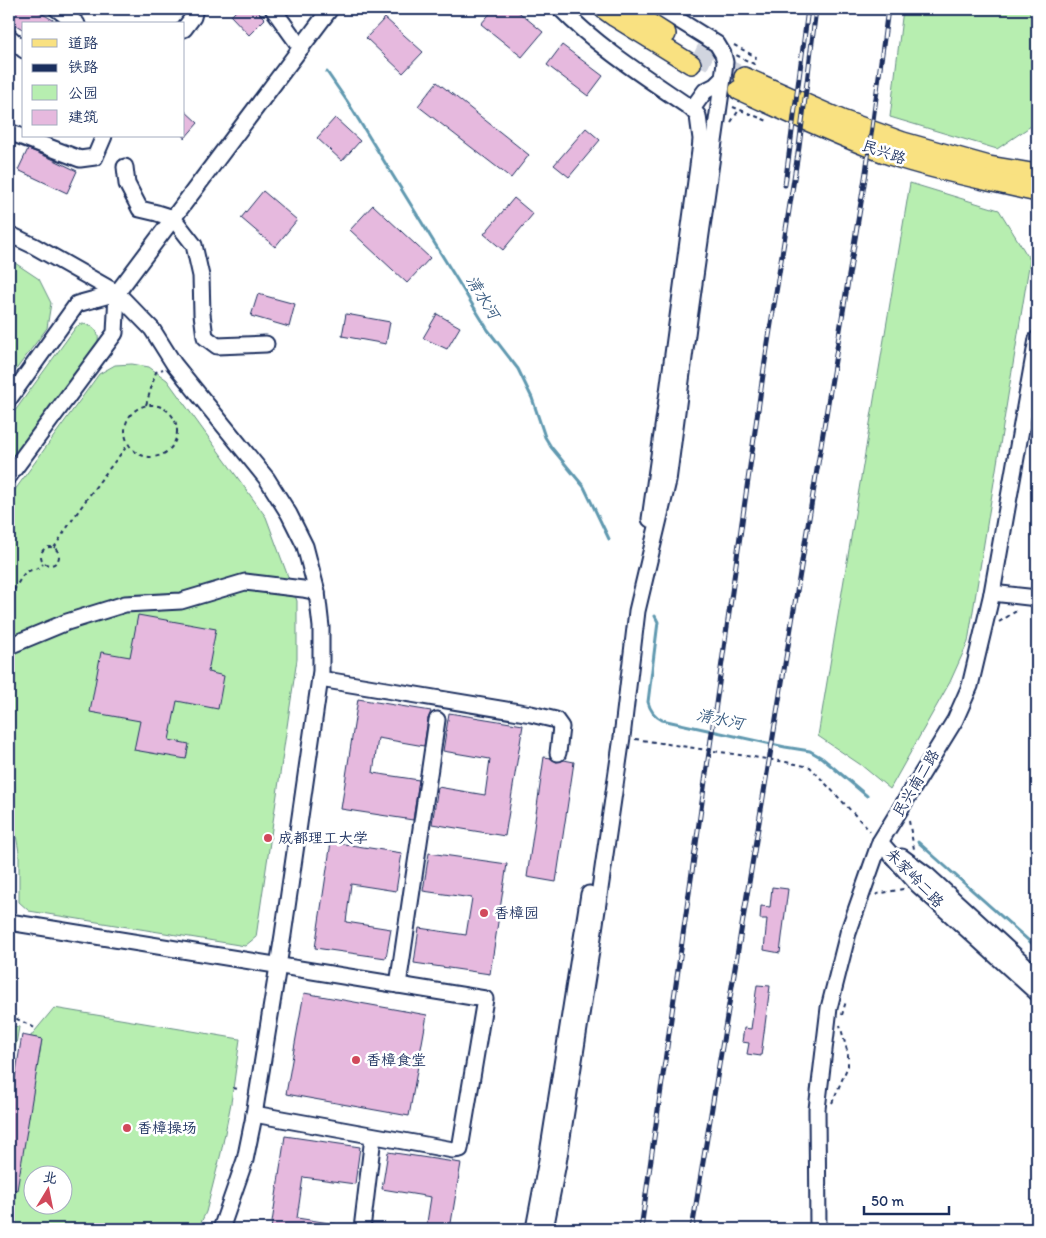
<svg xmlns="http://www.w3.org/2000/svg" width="1046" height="1238" font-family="Itim,'LXGW WenKai TC',sans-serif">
	<rect width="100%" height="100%" fill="#fff"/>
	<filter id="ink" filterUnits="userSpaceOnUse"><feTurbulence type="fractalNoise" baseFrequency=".02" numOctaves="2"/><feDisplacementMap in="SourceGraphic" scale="10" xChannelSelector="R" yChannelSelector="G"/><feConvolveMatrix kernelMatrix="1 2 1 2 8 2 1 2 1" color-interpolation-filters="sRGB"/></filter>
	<g filter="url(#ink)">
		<g fill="#b7eeb0" stroke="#698e87" fill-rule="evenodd">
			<polygon points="903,9 1037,9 1037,122 997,149 890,117"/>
			<polygon points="910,183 999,210 1030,260 968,642 950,682 890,789 861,765 818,736"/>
			<polygon points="9,259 39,279 51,303 47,328 9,379"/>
			<path d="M 81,324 C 92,324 100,330 98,342 L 9,465 L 9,419 L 76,327 Z"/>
			<polygon points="132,364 149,367 167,380 266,517 297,601 297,659 256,937 245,946 29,911 19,902 19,852 9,797 9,498 99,374 115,365"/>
			<path d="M 54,1008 L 240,1039 L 231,1103 L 221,1153 L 206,1212 L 198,1229 L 9,1229 L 42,1039 L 30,1037 ZM 32,1176 L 62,1176 L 62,1206 L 32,1206 Z"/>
			<polygon points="9,1025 19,1027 9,1085"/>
		</g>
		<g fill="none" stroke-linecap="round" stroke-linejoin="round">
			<g stroke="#6199b0" stroke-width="3">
				<polyline points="327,72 347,101 488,330 518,369 532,398 545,437 551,447 584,487 609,539"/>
				<path d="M 655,616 L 658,622 L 648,702 C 650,710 654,716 662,720 L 785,747 L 810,751 L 822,758 L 867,796"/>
				<polyline points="918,842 1037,948"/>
			</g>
		</g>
		<g fill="#e6b9de" stroke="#1b2f5e">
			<polygon points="9,9 34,9 60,24 24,24 24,30 9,21"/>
			<polygon points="238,9 255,9 265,19 249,35 231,16"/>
			<polygon points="494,9 515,9 543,32 522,57 481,24"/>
			<polygon points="385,18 423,52 403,73 366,38"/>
			<polygon points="562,45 603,76 588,96 547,65"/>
			<polygon points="437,82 529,155 511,178 418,106"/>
			<polygon points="184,110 198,123 184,139"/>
			<polygon points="335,118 360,141 342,161 317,138"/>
			<polygon points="586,128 600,140 569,177 554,165"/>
			<polygon points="28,149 50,158 77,171 67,193 18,170"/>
			<polygon points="263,191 297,220 275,247 241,218"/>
			<polygon points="514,198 533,214 503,250 484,234"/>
			<polygon points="373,205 430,258 407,283 350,230"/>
			<polygon points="258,294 295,304 289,327 251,316"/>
			<polygon points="346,314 390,322 386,344 342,336"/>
			<polygon points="437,314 460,327 447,349 423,338"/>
			<polygon points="138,615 216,629 208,672 224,676 218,709 177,701 169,740 189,744 186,759 134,750 140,721 90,712 101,652 130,657"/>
			<polygon points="358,699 431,711 428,719 424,746 378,738 373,773 419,780 413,820 341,809"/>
			<polygon points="449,713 523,725 505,836 432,824 438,787 485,795 490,759 443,751"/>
			<polygon points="544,757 551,758 556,762 564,760 574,762 556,882 527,877"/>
			<polygon points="331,842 402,853 396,891 351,884 346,922 391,929 386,958 315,948"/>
			<polygon points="429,853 507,864 490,974 414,963 419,928 466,935 472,898 423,891"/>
			<polygon points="772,887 788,889 780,953 764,950 767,919 760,919 761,906 770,907"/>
			<polygon points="757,985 770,986 761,1056 747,1054 749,1043 742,1042 744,1028 751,1029"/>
			<polygon points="304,993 427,1015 409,1116 286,1094"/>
			<polygon points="22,1035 42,1039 17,1190 9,1189 9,1114"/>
			<polygon points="285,1136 360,1147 355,1184 303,1177 297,1218 336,1224 335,1229 271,1229"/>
			<polygon points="388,1152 461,1163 450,1229 426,1229 431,1197 382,1189"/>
		</g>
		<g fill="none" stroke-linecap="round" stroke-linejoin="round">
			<polyline stroke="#d1d5df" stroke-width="19" stroke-dasharray="19 9" stroke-linecap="butt" points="694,53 744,77"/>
			<g stroke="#1b2f5e" stroke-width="19">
				<g id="minor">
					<polyline points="57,9 77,24"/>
					<polyline points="273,9 301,48"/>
					<path d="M 561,9 C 599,48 647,78 692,109 L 705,91 L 715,86 L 723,78 L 725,62 L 723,54 L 717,44 L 661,9"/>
					<polyline points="184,29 193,17 195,9"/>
					<polyline points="9,37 24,50"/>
					<polyline points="9,132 80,159 95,157 104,136"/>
					<polyline points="125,167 127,184 140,209 157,213 173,218 194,245 201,276 202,314 205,337 217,346 266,344"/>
					<polyline points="9,234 34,246 117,293 152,329 174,364 267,479 289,514 305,546 317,592 321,627 321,671 283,935 253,1121 245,1160 221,1229"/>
					<polyline points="9,399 77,304 117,293"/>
					<polyline points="9,476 115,333 117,293 330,9"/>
					<polyline points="650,519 668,392 700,151 701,139 698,116 692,109"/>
					<polyline points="992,593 1037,598"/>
					<polyline points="9,646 67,622 125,604 181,601 245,582 303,589 317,592"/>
					<polyline points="320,679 531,714 556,720 561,727 558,753"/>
					<polyline points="880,842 918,885 1037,993"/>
					<polyline points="902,857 928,876 1037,976"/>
					<polyline points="9,922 485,999 460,1149 453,1150 254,1114"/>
					<polyline points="398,985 437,720"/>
					<polyline points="362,1229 373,1137"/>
					<polyline points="534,1229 547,1160 589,894"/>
					<polyline points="545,1229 558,1163 591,951 622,737 637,611 668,481 689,319 723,78"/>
					<polyline points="818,1229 817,1109 829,1008 848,933 880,842 955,720 970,686 992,593 1037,339"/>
				</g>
			</g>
			<g stroke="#1b2f5e" stroke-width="22">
				<g id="major">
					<polyline points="604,9 615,17 691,64"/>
					<polyline points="627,9 666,34"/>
					<polyline points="744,77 842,120 903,142 989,166 1037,174"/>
					<path d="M 739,90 C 790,113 840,137 893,156 C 940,172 989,180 1037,192"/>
				</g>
			</g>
			<g stroke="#1b2f5e" stroke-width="2" stroke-dasharray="4 4" stroke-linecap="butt">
				<polyline points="734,45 756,57 754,64 736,55"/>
				<polyline points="733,107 770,122"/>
				<polyline points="731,122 739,110"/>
				<polyline points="146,405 156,372 163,369"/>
				<circle cx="151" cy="431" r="26"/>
				<circle cx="50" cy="556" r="9"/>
				<path d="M 54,548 C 76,513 101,478 128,445"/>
				<path d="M 9,597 C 14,592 21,576 25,573 C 30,569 38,570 43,564"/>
				<polyline points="999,622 1018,610"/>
				<polyline points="635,739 786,762 810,767 870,831"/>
				<polyline points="909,821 914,849"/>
				<polyline points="876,895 877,894 903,889 904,890"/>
				<polyline points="9,1015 37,1029"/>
				<polyline points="842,1015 846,1001"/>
				<polyline points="233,1088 238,1089"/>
				<polyline points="832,1103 848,1066 848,1054 840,1025"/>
			</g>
			<use href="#minor" stroke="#fff" stroke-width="15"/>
			<use href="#major" stroke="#f9e181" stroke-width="19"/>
			<g stroke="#1b2f5e" stroke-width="5">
				<g id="rail">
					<polyline points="785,185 808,9"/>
					<polyline points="641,1229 764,368 799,147 816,9"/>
					<polyline points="692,1229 866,172 888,9"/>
				</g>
			</g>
			<use href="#rail" stroke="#fff" stroke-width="3" stroke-dasharray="9" stroke-linecap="butt"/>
		</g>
	</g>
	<g fill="#d1495b" stroke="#fff" stroke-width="2">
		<circle cx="268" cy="838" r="5"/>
		<circle cx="484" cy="913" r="5"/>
		<circle cx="356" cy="1060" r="5"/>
		<circle cx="127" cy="1128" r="5"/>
	</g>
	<g text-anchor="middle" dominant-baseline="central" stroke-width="5" stroke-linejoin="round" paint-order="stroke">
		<g font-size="15" fill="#1b2f5e" stroke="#fff">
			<text transform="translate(884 152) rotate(19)">民兴路</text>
			<text transform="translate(916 783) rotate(-59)">民兴南二路</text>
			<text transform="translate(915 878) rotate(46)">朱家岭二路</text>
		</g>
		<g font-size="15" fill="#1b2f5e" stroke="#fff" text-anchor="start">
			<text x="278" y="838">成都理工大学</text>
			<text x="494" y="913">香樟园</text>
			<text x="366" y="1060">香樟食堂</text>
			<text x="137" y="1128">香樟操场</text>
		</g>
		<g font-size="16" font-style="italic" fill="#385b80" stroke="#fff">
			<text transform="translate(483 297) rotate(58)">清水河</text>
			<text transform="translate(720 719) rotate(12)">清水河</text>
		</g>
	</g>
	<rect width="1046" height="1238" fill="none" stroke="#fff" stroke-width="30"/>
	<rect x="15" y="15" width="1016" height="1208" fill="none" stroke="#1b2f5e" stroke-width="2" filter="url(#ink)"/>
	<rect x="22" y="22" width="162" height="115" fill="#ffffff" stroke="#a4acbf"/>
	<rect x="32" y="39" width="25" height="8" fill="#f9e181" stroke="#a4acbf"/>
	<text x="68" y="48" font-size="15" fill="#1b2f5e">道路</text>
	<rect x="32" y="64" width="25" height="8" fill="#1b2f5e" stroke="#a4acbf"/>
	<text x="68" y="72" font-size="15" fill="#1b2f5e">铁路</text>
	<rect x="32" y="85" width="25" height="15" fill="#b7eeb0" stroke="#a4acbf"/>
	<text x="68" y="98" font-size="15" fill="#1b2f5e">公园</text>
	<rect x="32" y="110" width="25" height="15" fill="#e6b9de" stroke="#a4acbf"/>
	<text x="68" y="122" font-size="15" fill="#1b2f5e">建筑</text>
	<g transform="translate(48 1190) rotate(10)"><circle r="24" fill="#ffffff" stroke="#a4acbf"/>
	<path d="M0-4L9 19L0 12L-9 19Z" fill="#d1495b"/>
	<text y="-8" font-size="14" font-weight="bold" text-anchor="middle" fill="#1b2f5e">北</text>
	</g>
	<path d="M864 1206v8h85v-8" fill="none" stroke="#1b2f5e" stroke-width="2.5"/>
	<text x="871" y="1206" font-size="15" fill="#1b2f5e" stroke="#ffffff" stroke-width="4" paint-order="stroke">50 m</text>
</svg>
